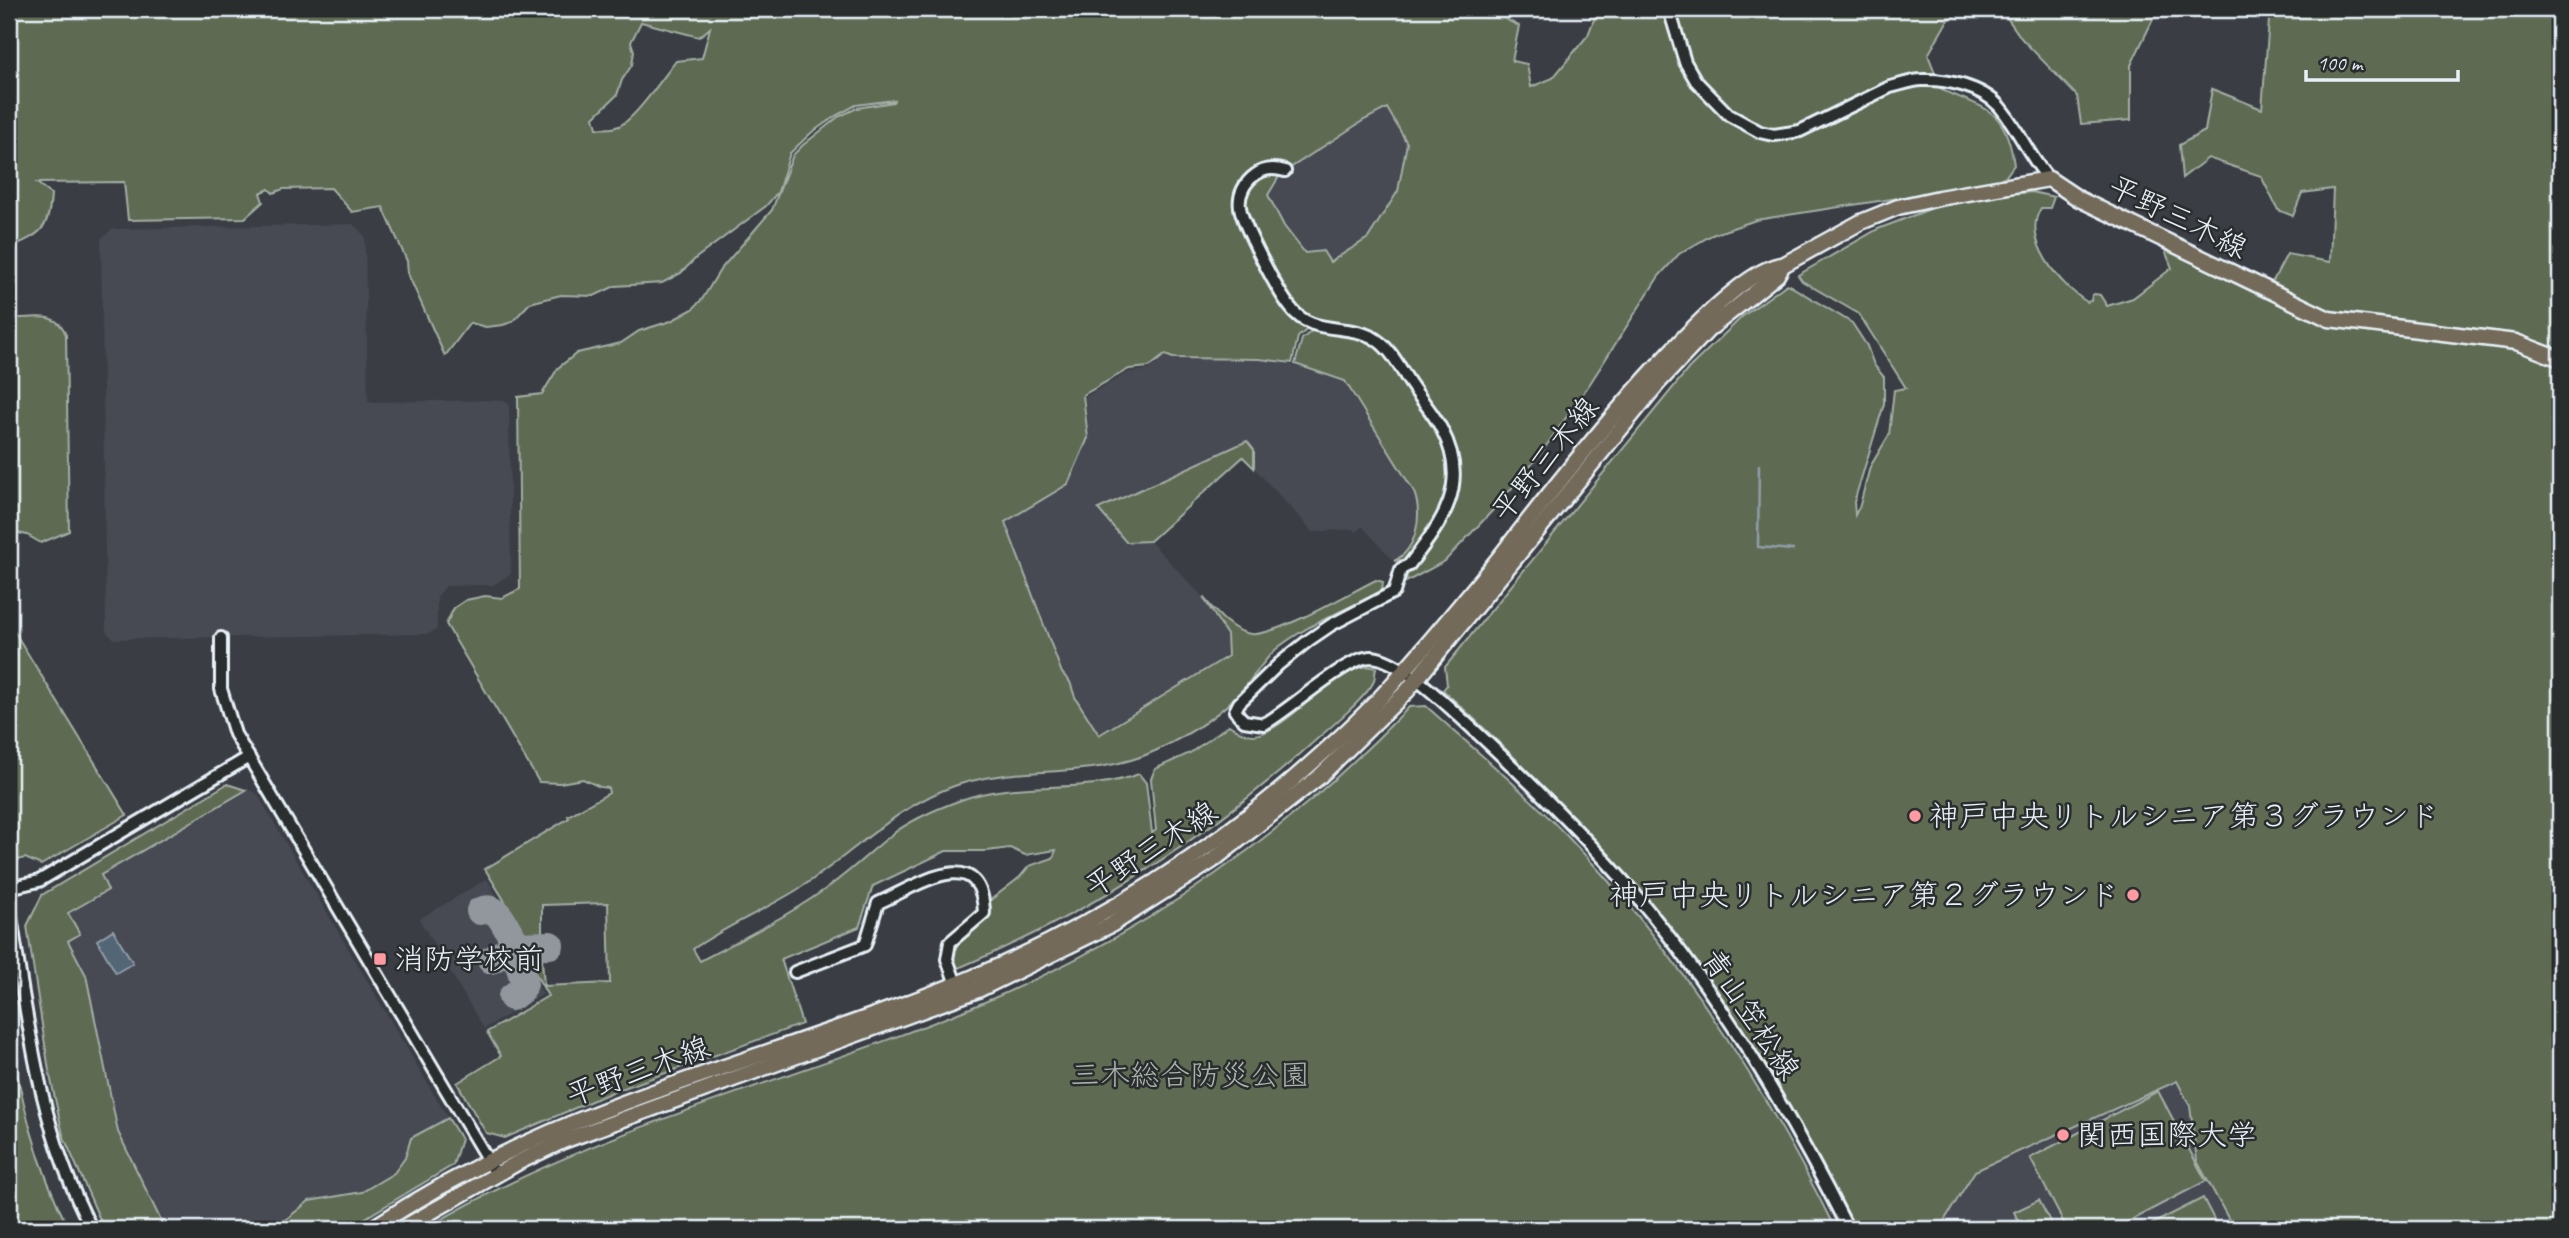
<svg xmlns="http://www.w3.org/2000/svg" width="2569" height="1238" font-family="Caveat,'Klee One',sans-serif">
	<rect width="100%" height="100%" fill="#3b3d44"/>
	<filter id="ink" filterUnits="userSpaceOnUse"><feTurbulence type="fractalNoise" baseFrequency=".0143" numOctaves="2"/><feDisplacementMap in="SourceGraphic" scale="14" xChannelSelector="R" yChannelSelector="G"/><feConvolveMatrix kernelMatrix="1 2 1 2 8 2 1 2 1" color-interpolation-filters="sRGB"/></filter>
	<g filter="url(#ink)">
		<g fill="#474853">
			<polygon points="1387,108 1408,143 1398,191 1368,238 1330,262 1323,251 1305,253 1284,226 1268,195 1280,175 1285,171 1364,120"/>
			<polygon points="353,224 365,236 368,402 504,400 509,404 511,574 493,585 446,586 437,597 437,629 429,634 114,639 106,632 101,239 112,229"/>
			<polygon points="1165,355 1278,361 1345,381 1413,490 1418,501 1419,519 1405,555 1394,561 1362,526 1357,532 1352,529 1313,532 1254,468 1254,450 1099,509 1126,542 1150,541 1203,597 1227,635 1229,656 1099,735 1075,697 1070,682 1062,673 1005,522 1068,484 1089,438 1085,397 1129,372 1147,370 1156,365"/>
			<polygon points="246,790 256,792 448,1118 411,1138 405,1158 394,1173 362,1192 309,1201 274,1229 165,1229 118,1132 86,975 68,941 80,933 68,913 100,876"/>
			<polygon points="487,879 530,953 526,956 525,963 543,994 484,1029 419,919"/>
			<polygon points="2177,1081 2190,1106 2197,1161 2234,1229 1886,1229 1904,1195"/>
		</g>
		<g fill="#5e6a52" stroke="#a3aea5" stroke-width="2" fill-rule="evenodd">
			<path d="M 9,9 L 1486,9 L 1519,26 L 1512,61 L 1527,64 L 1531,87 L 1553,78 L 1588,35 L 1598,9 L 1974,9 L 1949,18 L 1928,55 L 1942,90 C 1989,110 2006,109 2014,165 L 2006,176 L 1989,184 L 1756,220 L 1712,235 L 1679,254 L 1659,276 L 1589,385 L 1539,456 L 1494,509 L 1445,561 L 1406,582 L 1407,573 C 1425,551 1448,524 1456,496 C 1471,446 1419,390 1394,352 C 1364,317 1340,336 1306,318 C 1287,309 1252,234 1244,212 C 1242,206 1242,198 1245,191 C 1251,176 1266,172 1280,175 L 1268,195 L 1284,226 L 1305,253 L 1323,251 L 1330,262 L 1368,238 L 1398,191 L 1407,143 L 1387,108 L 1364,120 L 1287,170 L 1279,165 C 1252,170 1229,182 1238,214 C 1254,249 1274,311 1310,327 L 1298,337 L 1292,363 L 1259,359 L 1173,358 L 1165,355 L 1149,367 L 1129,369 L 1083,395 L 1088,438 L 1068,484 L 1005,522 L 1062,673 L 1070,682 L 1075,697 L 1099,735 L 1228,656 L 1227,635 L 1203,597 C 1215,611 1231,632 1251,634 C 1275,637 1351,592 1376,580 L 1383,582 L 1382,591 C 1348,608 1311,623 1280,646 C 1266,656 1256,674 1245,687 C 1221,715 1189,735 1155,751 C 1093,780 1021,764 957,785 C 897,805 855,852 803,886 C 768,909 727,925 693,949 L 700,961 C 742,939 784,918 824,890 C 847,874 868,854 890,836 C 910,820 936,809 961,800 C 1018,779 1082,795 1139,774 L 1146,783 L 1152,833 L 1156,830 L 1151,779 L 1155,769 L 1190,753 L 1229,725 C 1237,730 1244,735 1254,735 C 1286,734 1345,654 1376,668 C 1375,672 1375,680 1373,683 C 1367,696 1329,729 1317,739 C 1210,836 1089,914 956,969 L 952,960 L 953,951 C 964,933 990,926 988,902 L 1020,877 L 1029,866 L 1053,858 L 1056,850 L 1025,855 L 1010,848 L 987,851 L 946,851 L 873,886 L 859,927 L 781,959 L 802,1024 L 610,1093 L 505,1138 L 486,1133 L 457,1083 L 501,1056 L 487,1032 L 548,996 L 529,962 L 529,958 L 540,957 L 542,959 L 544,986 L 610,983 L 608,903 L 542,905 L 542,933 L 525,934 L 485,869 L 569,818 L 568,816 L 609,793 L 608,788 L 600,787 L 583,779 L 560,783 L 539,782 L 446,624 L 454,608 L 466,600 L 485,596 L 502,598 L 520,589 L 518,397 L 542,394 L 558,368 L 577,353 L 621,343 L 639,331 L 671,321 L 693,309 L 703,298 L 720,270 L 772,210 L 793,155 L 803,145 L 838,117 L 857,108 L 893,102 L 894,100 L 856,105 L 837,115 L 811,133 L 790,153 L 778,192 L 766,206 L 696,258 L 681,273 L 662,283 L 615,286 L 594,296 L 561,295 L 545,299 L 530,303 L 512,322 L 503,325 L 486,327 L 470,323 L 445,356 L 408,274 L 407,261 L 383,207 L 352,212 L 331,188 L 283,189 L 273,193 L 269,189 L 260,193 L 263,202 L 245,218 L 128,220 L 124,182 L 37,183 L 51,194 C 49,230 41,234 9,248 ZM 641,22 L 699,37 L 710,28 L 702,58 L 676,61 C 664,76 635,119 619,126 C 612,129 604,129 597,128 L 594,117 L 617,95 L 622,80 L 632,65 L 634,51 L 631,42 Z"/>
			<polygon points="2001,9 2158,9 2131,65 2131,120 2081,124 2077,96 2022,39"/>
			<path d="M 2258,9 L 2560,9 L 2560,1229 L 2234,1229 L 2197,1161 L 2190,1106 L 2177,1081 L 1975,1171 L 1939,1229 L 1855,1229 C 1820,1160 1784,1091 1740,1026 C 1657,901 1554,791 1443,690 L 1447,685 L 1445,667 L 1689,368 L 1743,316 L 1787,284 L 1852,323 L 1867,346 L 1874,365 L 1884,377 L 1884,404 L 1854,502 L 1855,515 L 1860,505 L 1870,467 L 1889,435 L 1894,390 L 1906,388 L 1859,314 L 1802,281 L 1798,275 L 1878,229 L 1938,206 L 2010,194 L 2032,192 L 2054,197 L 2050,208 L 2041,208 C 2021,240 2060,285 2087,302 L 2091,301 L 2092,295 L 2095,294 L 2100,295 L 2107,306 L 2133,298 L 2172,268 L 2164,248 L 2264,298 L 2287,254 L 2330,262 L 2333,189 L 2302,193 L 2293,216 L 2278,210 L 2261,176 L 2208,158 L 2182,178 L 2179,145 L 2205,131 L 2212,89 L 2262,109 L 2269,20 Z"/>
			<path d="M 9,311 L 14,318 C 33,319 58,310 66,335 L 69,531 L 41,543 L 27,535 L 9,531 Z"/>
			<path d="M 1314,329 L 1359,335 L 1381,347 L 1440,433 L 1451,481 L 1441,511 L 1409,559 L 1394,561 C 1418,549 1423,512 1413,490 L 1345,381 L 1295,364 L 1302,339 Z"/>
			<polygon points="1247,441 1254,450 1254,468 1243,457 1150,541 1126,542 1098,509"/>
			<polygon points="9,623 127,815 41,865 25,858 9,862"/>
			<path d="M 1426,706 C 1474,749 1523,790 1567,836 C 1678,951 1765,1087 1835,1229 L 425,1229 C 598,1125 795,1081 980,1004 C 1143,936 1287,834 1409,707 Z"/>
			<polygon points="227,784 246,790 101,875 108,890 68,913 80,934 68,941 86,975 118,1132 165,1229 104,1229 63,1135 49,1071 27,926 42,895"/>
			<path d="M 9,1026 C 20,1097 36,1165 69,1229 L 9,1229 Z"/>
			<polygon points="2158,1091 2206,1181 2114,1229 2067,1229 2030,1158"/>
			<polygon points="448,1118 461,1139 453,1165 347,1229 274,1229 309,1201 362,1192 394,1173 405,1158 411,1138"/>
			<polygon points="2203,1198 2219,1229 2155,1229 2152,1224"/>
			<polygon points="2039,1200 2054,1229 2022,1229 2014,1212"/>
		</g>
		<polygon fill="#536675" stroke="#8f9ea9" stroke-width="2" points="113,930 133,963 116,973 97,940"/>
		<g fill="none" stroke-linecap="round" stroke-linejoin="round">
			<polyline stroke="#8f9ea9" stroke-width="2.5" points="1759,465 1758,547 1793,550"/>
			<g stroke="#92979e" stroke-width="28">
				<path d="M 480,911 C 503,901 505,937 521,946"/>
				<polyline points="491,960 516,946 550,945"/>
				<path d="M 512,997 L 521,990 L 524,984 C 523,968 509,956 528,946"/>
			</g>
			<g stroke="#e8f1f8" stroke-width="16">
				<g id="minor">
					<path d="M 1669,9 L 1685,62 L 1696,81 L 1729,115 L 1760,132 L 1774,135 L 1800,131 L 1890,87 C 1900,85 1912,80 1922,80 C 1947,79 1982,87 1999,106 C 2018,128 2029,157 2049,179"/>
					<path d="M 1285,171 C 1275,168 1264,168 1255,175 C 1245,182 1238,195 1240,207 C 1242,224 1278,292 1290,307 C 1311,336 1344,323 1372,337 C 1392,348 1400,369 1412,386 C 1422,401 1434,414 1442,430 C 1471,485 1442,522 1409,565 L 1401,569 L 1394,592 L 1331,625 L 1309,640 L 1279,664 L 1239,703 L 1235,711 L 1244,721 L 1264,724 C 1289,711 1346,657 1371,657 C 1400,658 1451,709 1473,729 C 1528,780 1580,831 1629,887 C 1718,991 1787,1108 1848,1229"/>
					<polyline points="221,638 221,689 235,734 496,1174"/>
					<polyline points="9,888 39,881 249,757"/>
					<path d="M 9,904 C 27,1015 38,1129 92,1229"/>
					<path d="M 795,972 L 865,945 L 878,903 C 915,887 982,840 984,913 L 950,942 L 947,959 L 956,984"/>
				</g>
			</g>
			<g stroke="#e8f1f8" stroke-width="19">
				<g id="major">
					<path d="M 371,1229 C 442,1182 518,1144 597,1113 C 720,1065 847,1029 969,979 C 1086,930 1194,864 1290,782 C 1330,747 1369,713 1403,672 C 1436,635 1468,596 1499,558 C 1542,503 1723,266 1783,265"/>
					<polyline points="401,1229 517,1163 563,1141 978,990 1111,925 1212,861 1319,777 1407,691 1658,383 1708,330 1777,275 1783,265 1861,222 1898,207 1939,198 2049,179 2079,199 2329,319 2516,342 2560,359"/>
				</g>
			</g>
			<use href="#minor" stroke="#2a2d2e" stroke-width="10"/>
			<use href="#major" stroke="#736b5a" stroke-width="14"/>
		</g>
	</g>
	<g fill="#ff9aa2" stroke="#2a2d2e" stroke-width="2.5">
		<circle cx="1915" cy="816" r="7"/>
		<circle cx="2133" cy="895" r="7"/>
		<rect x="373" y="952" width="14" height="14" rx="3.5"/>
		<circle cx="2063" cy="1135" r="7"/>
	</g>
	<g text-anchor="middle" dominant-baseline="central" stroke-width="5" stroke-linejoin="round" paint-order="stroke">
		<g font-size="30" fill="#e8f1f8" stroke="#2a2d2e">
			<text transform="translate(2178 217) rotate(26)">平野三木線</text>
			<text transform="translate(1545 459) rotate(-51)">平野三木線</text>
			<text transform="translate(1151 849) rotate(-33)">平野三木線</text>
			<text transform="translate(1751 1014) rotate(56)">青山笠松線</text>
			<text transform="translate(638 1071) rotate(-20)">平野三木線</text>
		</g>
		<g font-size="30" fill="#e8f1f8" stroke="#2a2d2e" text-anchor="start">
			<text x="1929" y="816">神戸中央リトルシニア第３グラウンド</text>
			<text x="2119" y="895" text-anchor="end">神戸中央リトルシニア第２グラウンド</text>
			<text x="394" y="959">消防学校前</text>
			<text x="2077" y="1135">関西国際大学</text>
		</g>
		<g font-size="30" fill="#aab4ad" stroke="#2a2d2e">
			<text x="1190" y="1075">三木総合防災公園</text>
		</g>
	</g>
	<rect width="2569" height="1238" fill="none" stroke="#2a2d2e" stroke-width="35"/>
	<rect x="18" y="18" width="2534" height="1203" fill="none" stroke="#e8f1f8" stroke-width="2.5" filter="url(#ink)"/>
	<path d="M2306 70v10h152v-10" fill="none" stroke="#e8f1f8" stroke-width="3.5"/>
	<text x="2317" y="70" font-size="21" fill="#e8f1f8" stroke="#2a2d2e" stroke-width="5" paint-order="stroke">100 m</text>
</svg>
